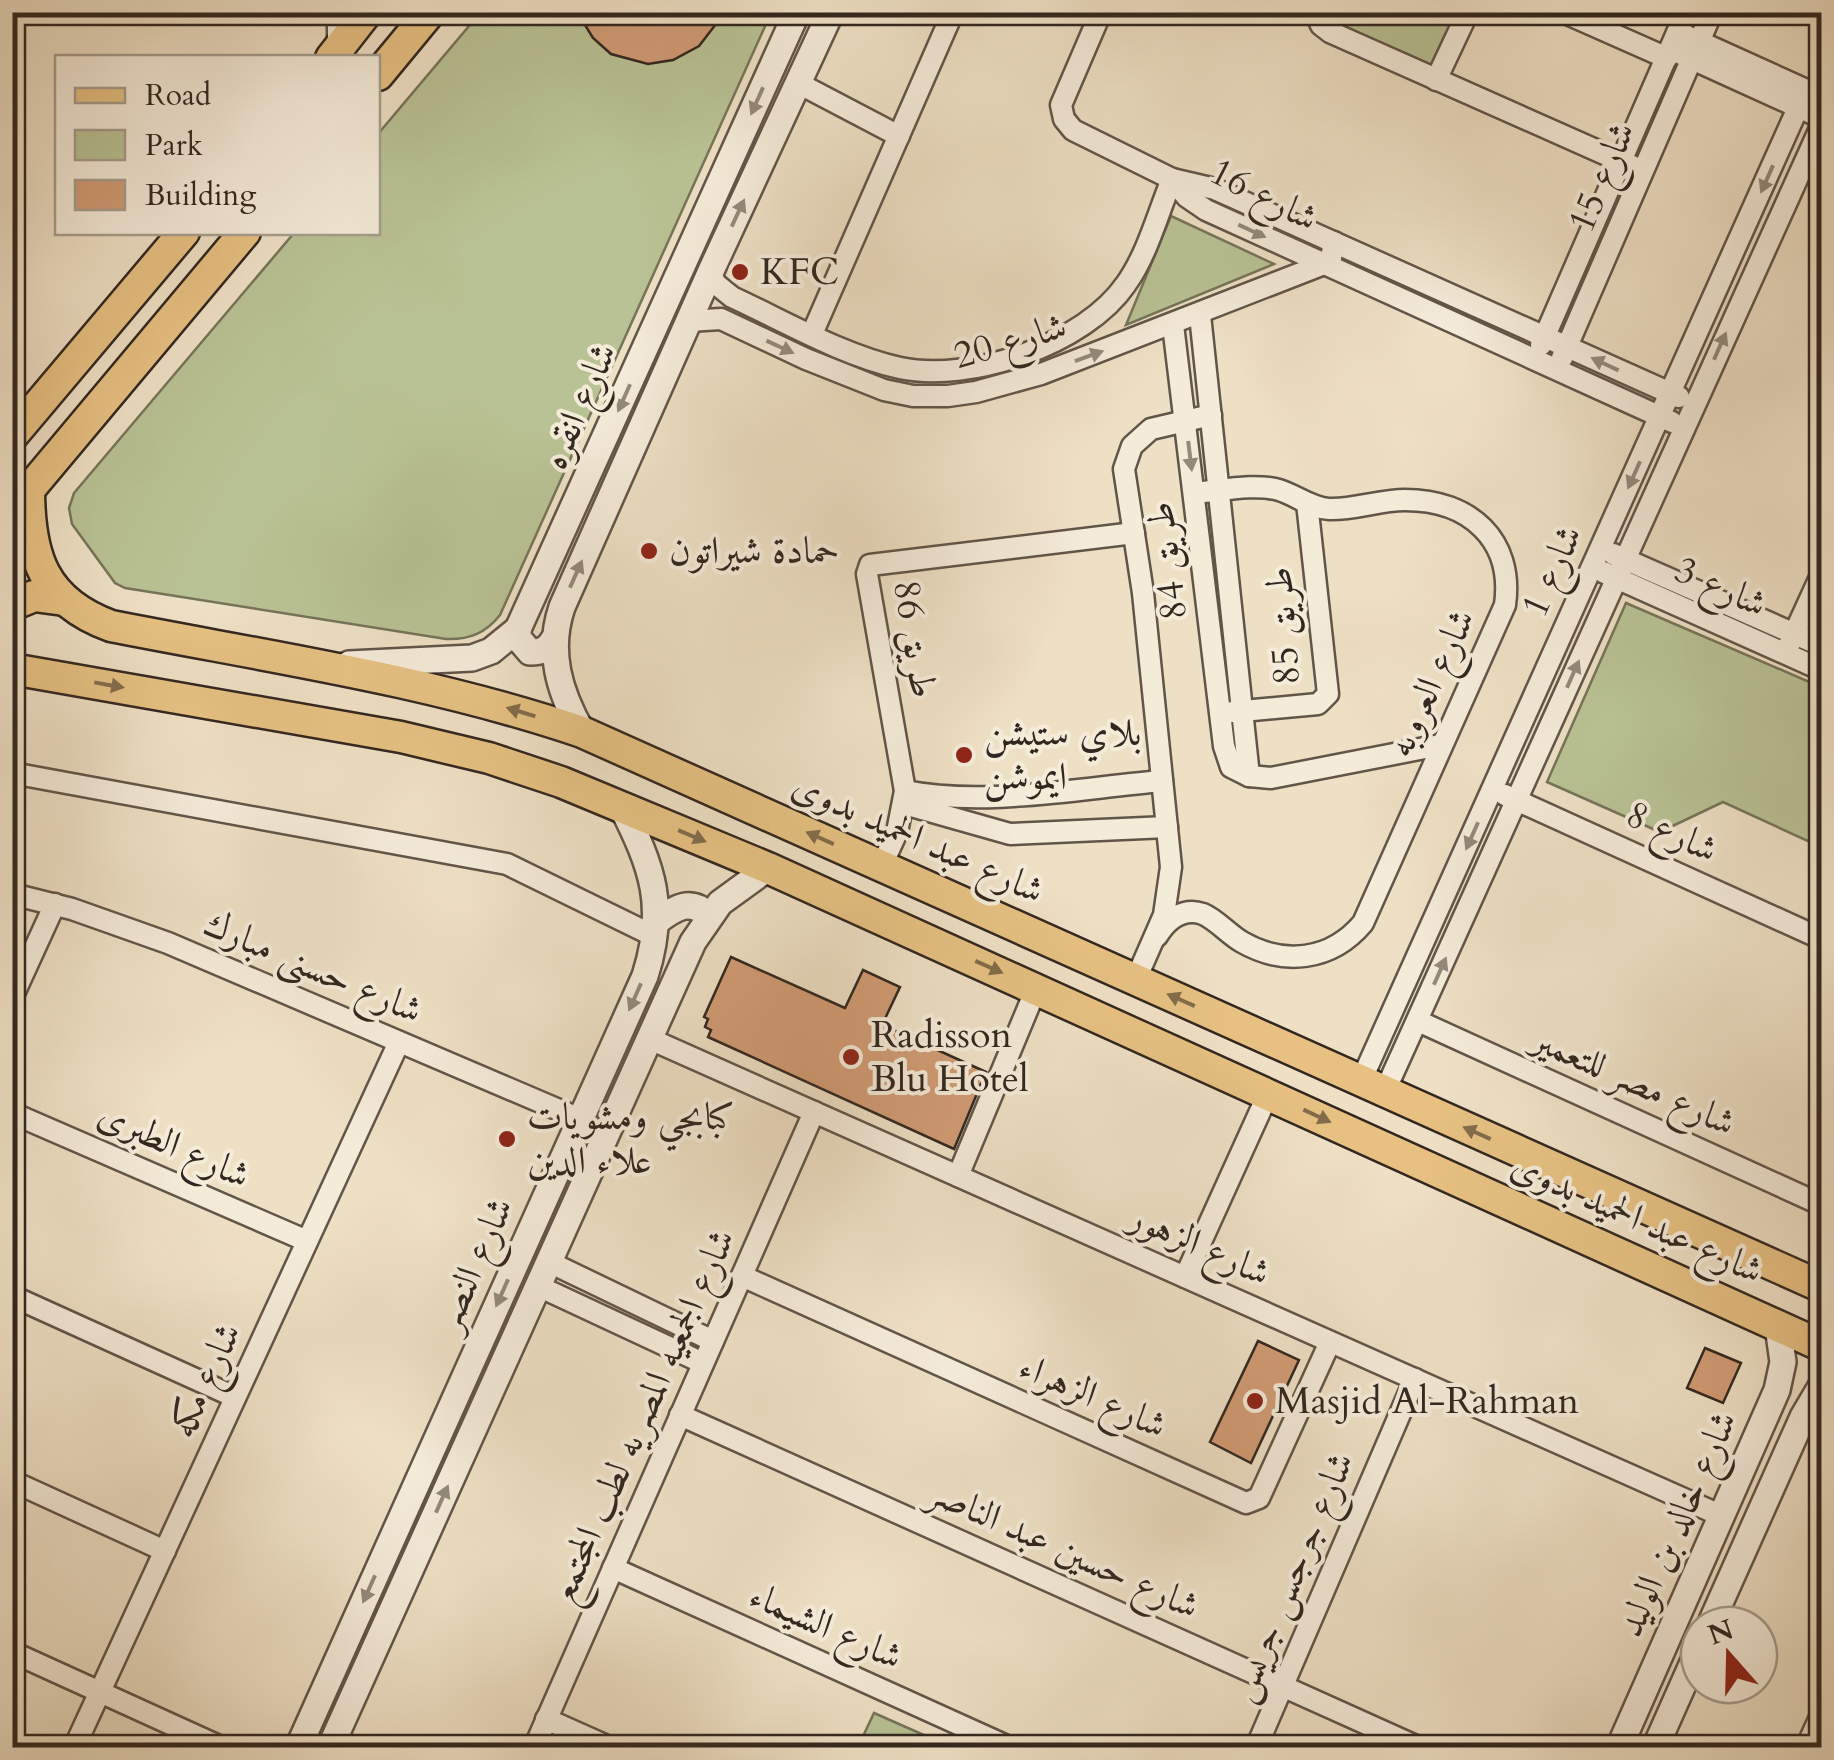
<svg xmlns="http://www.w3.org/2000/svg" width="1834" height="1760" font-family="Cardo,Amiri,serif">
	<rect width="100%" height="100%" fill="#eee0c5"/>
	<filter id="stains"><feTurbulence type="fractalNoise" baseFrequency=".002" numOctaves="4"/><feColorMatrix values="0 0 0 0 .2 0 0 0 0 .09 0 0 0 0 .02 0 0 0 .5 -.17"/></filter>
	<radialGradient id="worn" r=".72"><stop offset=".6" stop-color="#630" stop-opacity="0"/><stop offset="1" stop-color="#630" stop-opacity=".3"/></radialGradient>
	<g fill="#b9c294" stroke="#76745a" stroke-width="2.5">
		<polygon points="1324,12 1457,13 1429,72 1322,17"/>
		<path d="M 480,13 L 771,13 L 500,615 C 486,633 469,640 446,639 L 125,588 L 115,583 L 72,524 L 69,508 L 74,493 L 294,233 L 378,232 L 378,134 Z"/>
		<polygon points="1171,216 1274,264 1126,325"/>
		<polygon points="1626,603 1821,687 1821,847 1723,802 1660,832 1547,782"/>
		<polygon points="874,1713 951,1747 858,1747"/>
	</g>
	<g fill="#d19b74" stroke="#322720" stroke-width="2.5">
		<polygon points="577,12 720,12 716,24 699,46 673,60 648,64 611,54 593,38"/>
		<polygon points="731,957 845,1008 863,970 900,987 882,1025 986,1072 954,1149 708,1037 711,1030 705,1027 708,1019 704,1017"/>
		<polygon points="1258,1341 1299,1360 1251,1463 1210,1442"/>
		<polygon points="1705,1348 1741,1363 1723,1403 1687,1388"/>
	</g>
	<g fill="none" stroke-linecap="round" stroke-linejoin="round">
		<g stroke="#615549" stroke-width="25">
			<g id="minor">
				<polyline points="338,12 338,50"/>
				<polyline points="1101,12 1061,105 1064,119 1073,130 1172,179 1215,189 1679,397"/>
				<polyline points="1315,12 1321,25 1330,32 1634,167"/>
				<polyline points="1563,12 1667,58"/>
				<polyline points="1687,36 1822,97"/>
				<polyline points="1681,54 1822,118"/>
				<polyline points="1436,80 1468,12"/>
				<polyline points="798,83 899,136"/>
				<polyline points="1172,179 1187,197 1206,210 1672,422"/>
				<path d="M 710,273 L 716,284 L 732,297 C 786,322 842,355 900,368 C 971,383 1085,344 1126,284 C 1147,255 1158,213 1172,179"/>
				<polyline points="1200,315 1249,776"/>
				<polyline points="689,321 721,319 806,359 884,390 913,396 948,396 976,392 1041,374 1324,264 1331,258 1334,242"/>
				<polyline points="1173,325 1224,746 1231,767 1249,776 1271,778 1440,745"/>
				<polyline points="812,334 953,12"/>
				<polyline points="1541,345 1686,12"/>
				<polyline points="1562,358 1712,12"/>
				<polyline points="1613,554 1822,646"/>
				<polyline points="1603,572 1822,670"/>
				<polyline points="1790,643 1822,573"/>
				<polyline points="1232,712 1318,704 1328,694 1307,503"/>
				<polyline points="12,773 507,864 656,937"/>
				<path d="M 905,791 C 986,807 1080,788 1162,781"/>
				<polyline points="1505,795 1822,939"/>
				<polyline points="904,804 1010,834 1167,827"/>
				<polyline points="882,865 897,832 905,791 867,574 870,565 1134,533"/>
				<polyline points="12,894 72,909 168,943 580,1119"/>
				<path d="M 1157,936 C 1167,920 1183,907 1203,914 C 1217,920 1228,934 1242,942 C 1284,966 1331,961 1363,923 L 1505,605 C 1514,540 1470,500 1405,500 C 1379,500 1354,510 1329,509 C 1310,508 1296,495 1279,490 C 1254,483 1220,491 1194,493"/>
				<polyline points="1136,979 1164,915 1171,867 1143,593 1124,469 1132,446 1151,429 1211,415"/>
				<polyline points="12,998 55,904"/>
				<polyline points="1418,1021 1822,1205"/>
				<polyline points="650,1039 1722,1516"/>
				<polyline points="1361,1081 1806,90"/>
				<polyline points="1385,1091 1822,124"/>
				<polyline points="12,1113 307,1241"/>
				<polyline points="958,1176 1036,989"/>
				<polyline points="549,1262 713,1341"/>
				<polyline points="742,1276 1246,1503 1259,1498 1330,1342"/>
				<polyline points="1185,1277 1268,1094"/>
				<polyline points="538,1286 703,1363"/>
				<polyline points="12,1296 235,1397"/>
				<polyline points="680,1415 1420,1748"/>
				<polyline points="12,1481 165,1551"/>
				<polyline points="613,1568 1011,1748"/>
				<polyline points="12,1652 223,1748"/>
				<polyline points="546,1719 611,1748"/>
				<polyline points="74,1748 399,1042"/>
				<polyline points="534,1748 814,1112"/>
				<polyline points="1256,1748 1415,1379"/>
				<polyline points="1806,1748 1822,1713"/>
			</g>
		</g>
		<g stroke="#615549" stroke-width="30">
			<g id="tertiary">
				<path d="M 518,629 L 518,638 L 530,652 C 542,652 547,650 554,639"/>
				<polyline points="349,664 472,658 491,651 518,629 797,12"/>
				<path d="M 582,732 C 559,692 547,651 562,607 L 710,273 L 831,12"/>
				<path d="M 657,921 C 675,908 691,897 709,916"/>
				<polyline points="1710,1625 1803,1417 1822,1385"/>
				<path d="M 298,1748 L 645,976 C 667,907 653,868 621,805"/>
				<polyline points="330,1748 693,942 720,903 768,868"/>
				<polyline points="1619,1748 1777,1390 1783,1362 1778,1326"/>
				<polyline points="1655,1748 1699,1649"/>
			</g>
		</g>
		<g stroke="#322720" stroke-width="35">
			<g id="primary">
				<polyline points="331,58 367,12"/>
				<polyline points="378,75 430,12"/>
				<polyline points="12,436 184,232"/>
				<path d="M 29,489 C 29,556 43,601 111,626 C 269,657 429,680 582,732 L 1822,1287"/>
				<polyline points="18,503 245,232"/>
				<polyline points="12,605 34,596 64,600"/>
				<polyline points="12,669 401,737 489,758 561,782 768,868 1822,1346"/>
			</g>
		</g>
		<use href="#minor" stroke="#f4ebd9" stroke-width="20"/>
		<use href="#tertiary" stroke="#f4ebd9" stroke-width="25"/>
		<use href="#primary" stroke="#e7c082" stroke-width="30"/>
	</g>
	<defs><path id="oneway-solid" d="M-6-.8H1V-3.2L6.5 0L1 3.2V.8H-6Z" transform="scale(2.5)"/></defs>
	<g fill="#93897c">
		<use href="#oneway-solid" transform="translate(757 101) rotate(114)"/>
		<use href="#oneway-solid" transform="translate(1767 179) rotate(114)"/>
		<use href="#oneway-solid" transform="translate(738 213) rotate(-65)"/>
		<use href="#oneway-solid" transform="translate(1252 231) rotate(25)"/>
		<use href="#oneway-solid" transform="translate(1720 346) rotate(-66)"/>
		<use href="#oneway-solid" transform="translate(780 347) rotate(25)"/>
		<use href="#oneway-solid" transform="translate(1089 356) rotate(-20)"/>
		<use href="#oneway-solid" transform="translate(1605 364) rotate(-155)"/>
		<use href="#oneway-solid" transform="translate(624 398) rotate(114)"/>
		<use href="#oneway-solid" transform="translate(1190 456) rotate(83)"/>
		<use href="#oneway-solid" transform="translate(1634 475) rotate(114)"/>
		<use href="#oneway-solid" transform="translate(576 574) rotate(-66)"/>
		<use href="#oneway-solid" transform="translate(1573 674) rotate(-66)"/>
		<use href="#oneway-solid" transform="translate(1472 836) rotate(114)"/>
		<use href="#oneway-solid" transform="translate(1440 971) rotate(-66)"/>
		<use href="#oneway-solid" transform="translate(635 997) rotate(114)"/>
		<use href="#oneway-solid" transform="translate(502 1293) rotate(114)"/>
		<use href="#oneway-solid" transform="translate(442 1499) rotate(-66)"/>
		<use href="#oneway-solid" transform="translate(369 1589) rotate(114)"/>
	</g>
	<g fill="#836c4c">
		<use href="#oneway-solid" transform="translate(109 685) rotate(10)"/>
		<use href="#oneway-solid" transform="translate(521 712) rotate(-163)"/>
		<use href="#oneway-solid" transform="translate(692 836) rotate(23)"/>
		<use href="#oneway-solid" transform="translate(820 838) rotate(-156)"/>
		<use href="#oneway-solid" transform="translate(989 967) rotate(24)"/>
		<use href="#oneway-solid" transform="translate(1181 1000) rotate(-156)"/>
		<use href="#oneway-solid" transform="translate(1317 1116) rotate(25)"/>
		<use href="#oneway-solid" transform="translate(1477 1133) rotate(-156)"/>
	</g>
	<g fill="#8f2418" stroke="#f4ebd9" stroke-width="4">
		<circle cx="740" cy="272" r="10"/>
		<circle cx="649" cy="551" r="10"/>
		<circle cx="964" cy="755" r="10"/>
		<circle cx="851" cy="1057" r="10"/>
		<circle cx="507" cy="1139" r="10"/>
		<circle cx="1255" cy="1401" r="10"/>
	</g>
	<g text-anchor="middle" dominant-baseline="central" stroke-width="8" stroke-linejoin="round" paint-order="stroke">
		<g font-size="38" fill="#322720" stroke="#f4ebd9">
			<text transform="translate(1602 177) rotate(-67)">شارع 15</text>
			<text transform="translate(1264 195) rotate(27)">شارع 16</text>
			<text transform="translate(1010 341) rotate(-16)">شارع 20</text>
			<text transform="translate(579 406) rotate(-66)">شارع انقره</text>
			<text transform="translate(1167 561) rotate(-97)">طريق 84</text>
			<text transform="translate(1552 571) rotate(-66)">شارع 1</text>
			<text transform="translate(1721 587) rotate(24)">شارع 3</text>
			<text transform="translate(1283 626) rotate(-94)">طريق 85</text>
			<text transform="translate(915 639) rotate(81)">طريق 86</text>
			<text transform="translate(1431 683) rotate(-65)">شارع العروبه</text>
			<text transform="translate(1672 832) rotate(25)">شارع 8</text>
			<text transform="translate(918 838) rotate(24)">شارع عبد الحميد بدوى</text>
			<text transform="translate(313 967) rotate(23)">شارع حسنى مبارك</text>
			<text transform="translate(1634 1081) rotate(24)">شارع مصر للتعمير</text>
			<text transform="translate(174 1145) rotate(24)">شارع الطبرى</text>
			<text transform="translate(1637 1218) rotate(24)">شارع عبد الحميد بدوى</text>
			<text transform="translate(1200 1245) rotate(24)">شارع الزهور</text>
			<text transform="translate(474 1264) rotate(-66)">شارع النصر</text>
			<text transform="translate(205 1380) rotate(-65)">شارع مكه</text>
			<text transform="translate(1093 1396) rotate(24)">شارع الزهراء</text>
			<text transform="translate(642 1416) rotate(-66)">شارع الجمعيه المصريه لطب المجتمع</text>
			<text transform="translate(1677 1524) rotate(-66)">شارع خالد بن الوليد</text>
			<text transform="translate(1064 1549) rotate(24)">شارع حسين عبد الناصر</text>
			<text transform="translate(1291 1577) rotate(-67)">شارع جرجس جريس</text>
			<text transform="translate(826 1626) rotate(24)">شارع الشيماء</text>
		</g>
		<g font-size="38" fill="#322720" stroke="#f4ebd9" text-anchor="start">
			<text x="760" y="272">KFC</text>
			<text x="669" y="551">حمادة شيراتون</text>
			<text x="984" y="733">بلاي ستيشن<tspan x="984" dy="44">ايموشن</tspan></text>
			<text x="871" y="1035">Radisson<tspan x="871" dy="44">Blu Hotel</tspan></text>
			<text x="527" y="1117">كبابجي ومشويات<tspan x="527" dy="44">علاء الدين</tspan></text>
			<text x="1275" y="1401">Masjid Al-Rahman</text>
		</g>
	</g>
	<rect width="1834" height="1760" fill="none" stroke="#eee0c5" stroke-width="50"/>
	<rect x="15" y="15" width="1804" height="1730" fill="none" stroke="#322720" stroke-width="5"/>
	<rect x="25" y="25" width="1784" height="1710" fill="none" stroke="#322720" stroke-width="2.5"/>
	<rect x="55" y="55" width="325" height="180" fill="#f4ebd9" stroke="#a69d8f" stroke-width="2.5"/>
	<rect x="75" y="88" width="50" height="15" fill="#e7c082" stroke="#a69d8f" stroke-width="2.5"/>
	<text x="145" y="105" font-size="30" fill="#322720">Road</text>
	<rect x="75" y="130" width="50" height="30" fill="#b9c294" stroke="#a69d8f" stroke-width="2.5"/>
	<text x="145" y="155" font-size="30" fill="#322720">Park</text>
	<rect x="75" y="180" width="50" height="30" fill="#d19b74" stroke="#a69d8f" stroke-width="2.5"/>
	<text x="145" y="205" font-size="30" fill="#322720">Building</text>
	<g transform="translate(1729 1655) rotate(340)"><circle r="48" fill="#f4ebd9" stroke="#a69d8f" stroke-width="2.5"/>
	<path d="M0-8L18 38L0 25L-18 38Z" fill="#8f2418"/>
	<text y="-15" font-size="28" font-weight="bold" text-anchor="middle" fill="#322720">N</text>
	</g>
	<rect width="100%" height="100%" filter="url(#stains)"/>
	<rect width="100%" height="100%" fill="url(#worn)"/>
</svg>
